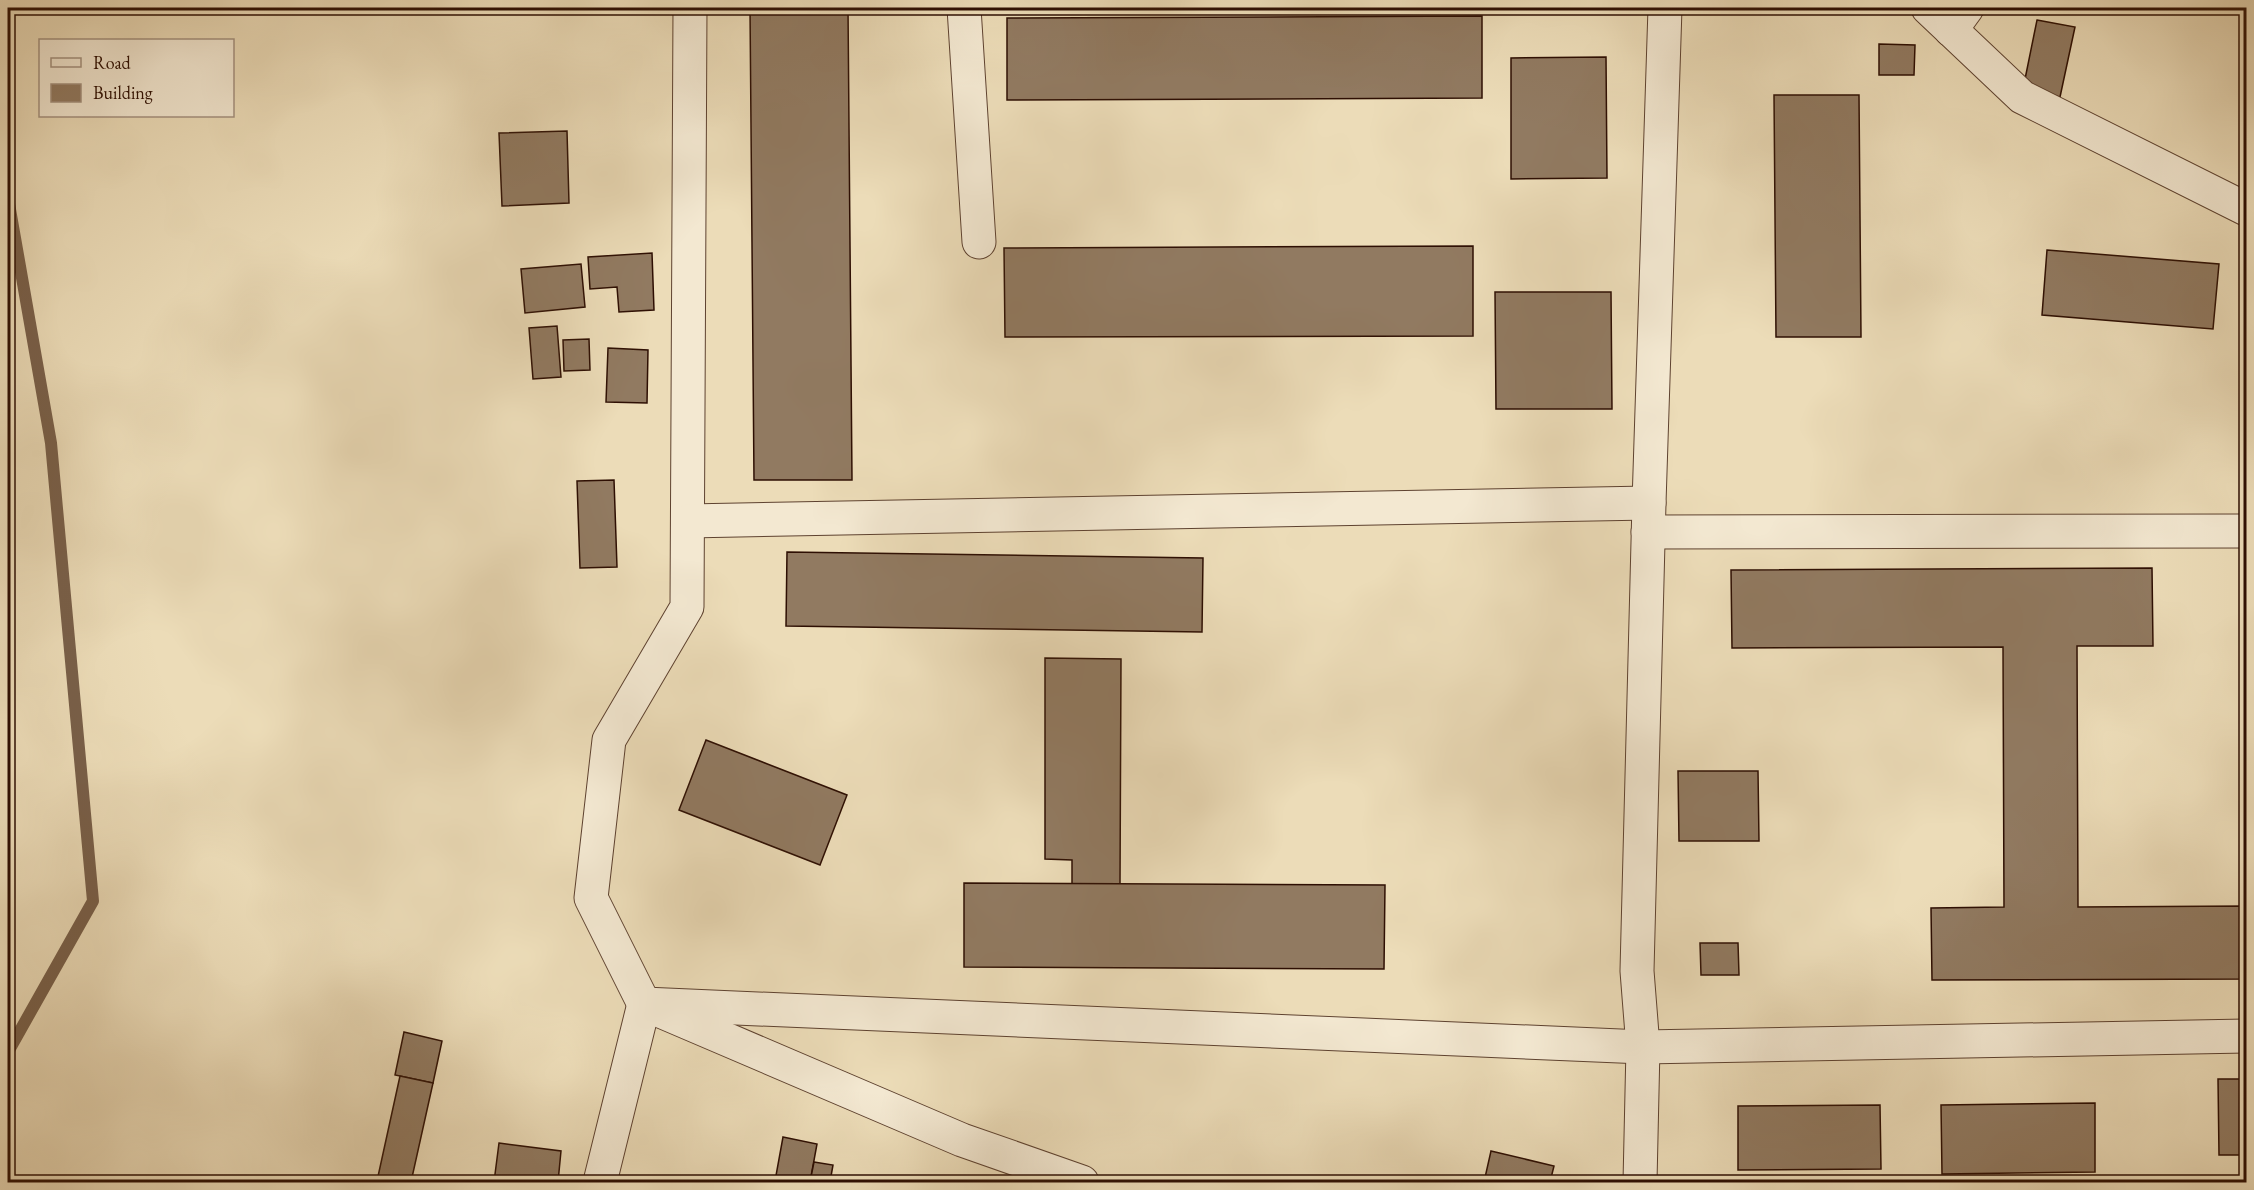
<svg xmlns="http://www.w3.org/2000/svg" width="2254" height="1190" font-family="'EB Garamond',serif">
	<rect width="100%" height="100%" fill="#ecdcb8"/>
	<filter id="stains"><feTurbulence type="fractalNoise" baseFrequency=".00333" numOctaves="4"/><feColorMatrix values="0 0 0 0 .2 0 0 0 0 .09 0 0 0 0 .02 0 0 0 .5 -.17"/></filter>
	<radialGradient id="worn" r=".72"><stop offset=".6" stop-color="#630" stop-opacity="0"/><stop offset="1" stop-color="#630" stop-opacity=".3"/></radialGradient>
	<g fill="none" stroke-linecap="round" stroke-linejoin="round">
		<polyline stroke="#79604a" stroke-width="12" points="8,198 51,443 93,901 8,1052"/>
	</g>
	<g fill="#917a61" stroke="#2e0f03" stroke-width="1.5">
		<polygon points="750,8 848,8 852,480 754,480"/>
		<polygon points="1482,16 1482,98 1007,100 1007,18"/>
		<polygon points="2037,20 2075,27 2060,97 2023,89"/>
		<polygon points="1879,44 1915,45 1914,75 1879,75"/>
		<polygon points="1606,57 1607,178 1511,179 1511,58"/>
		<polygon points="1774,95 1859,95 1861,337 1776,337"/>
		<polygon points="567,131 569,203 502,206 499,133"/>
		<polygon points="1473,246 1473,336 1005,337 1004,248"/>
		<polygon points="2047,250 2219,264 2213,329 2042,315"/>
		<polygon points="652,253 654,310 619,312 617,287 590,289 588,257"/>
		<polygon points="581,264 585,307 525,313 521,269"/>
		<polygon points="1495,292 1611,292 1612,409 1496,409"/>
		<polygon points="557,326 561,377 533,379 529,328"/>
		<polygon points="589,339 590,370 564,371 563,340"/>
		<polygon points="608,348 648,350 647,403 606,402"/>
		<polygon points="614,480 617,567 580,568 577,481"/>
		<polygon points="787,552 1203,558 1202,632 786,626"/>
		<polygon points="2152,568 2153,646 2077,646 2078,907 2246,906 2246,979 1932,980 1931,908 2004,907 2003,647 1732,648 1731,570"/>
		<polygon points="1045,658 1121,659 1120,884 1072,884 1072,860 1045,859"/>
		<polygon points="706,740 847,795 820,865 679,810"/>
		<polygon points="1678,771 1758,771 1759,841 1679,841"/>
		<polygon points="964,883 1385,885 1384,969 964,967"/>
		<polygon points="1700,943 1738,943 1739,975 1701,975"/>
		<polygon points="404,1032 442,1041 433,1083 395,1075"/>
		<polygon points="400,1076 433,1083 411,1182 383,1182 377,1181"/>
		<polygon points="2218,1079 2246,1079 2246,1155 2219,1155"/>
		<polygon points="2095,1103 2095,1172 1942,1174 1941,1105"/>
		<polygon points="1880,1105 1881,1169 1738,1170 1738,1106"/>
		<polygon points="783,1137 817,1144 810,1182 775,1181"/>
		<polygon points="499,1143 561,1151 558,1182 494,1182"/>
		<polygon points="1491,1151 1554,1166 1550,1182 1484,1182"/>
		<polygon points="814,1162 833,1165 830,1182 810,1182"/>
	</g>
	<g fill="none" stroke-linecap="round" stroke-linejoin="round">
		<g stroke="#5e4230" stroke-width="35">
			<g id="minor">
				<polyline points="690,8 687,607 609,740 591,898 644,1004 962,1140 1082,1182"/>
				<polyline points="964,8 979,242"/>
				<polyline points="1928,8 2022,97 2246,209"/>
				<polyline points="1951,30 1967,8"/>
				<polyline points="688,521 1649,503"/>
				<polyline points="1648,532 2246,531"/>
				<polyline points="600,1182 644,1004 1643,1047 2246,1036"/>
				<polyline points="1640,1182 1643,1047 1637,971 1649,503 1665,8"/>
			</g>
		</g>
		<use href="#minor" stroke="#f3e8d1" stroke-width="33"/>
	</g>
	<rect width="2254" height="1190" fill="none" stroke="#ecdcb8" stroke-width="30"/>
	<rect x="9" y="9" width="2236" height="1172" fill="none" stroke="#2e0f03" stroke-width="3"/>
	<rect x="15" y="15" width="2224" height="1160" fill="none" stroke="#2e0f03" stroke-width="1.5"/>
	<rect x="39" y="39" width="195" height="78" fill="#f3e8d1" stroke="#a4917f" stroke-width="1.5"/>
	<rect x="51" y="58" width="30" height="9" fill="#f3e8d1" stroke="#a4917f" stroke-width="1.5"/>
	<text x="93" y="69" font-size="18" fill="#2e0f03">Road</text>
	<rect x="51" y="84" width="30" height="18" fill="#917a61" stroke="#a4917f" stroke-width="1.5"/>
	<text x="93" y="99" font-size="18" fill="#2e0f03">Building</text>
	<rect width="100%" height="100%" filter="url(#stains)"/>
	<rect width="100%" height="100%" fill="url(#worn)"/>
</svg>
